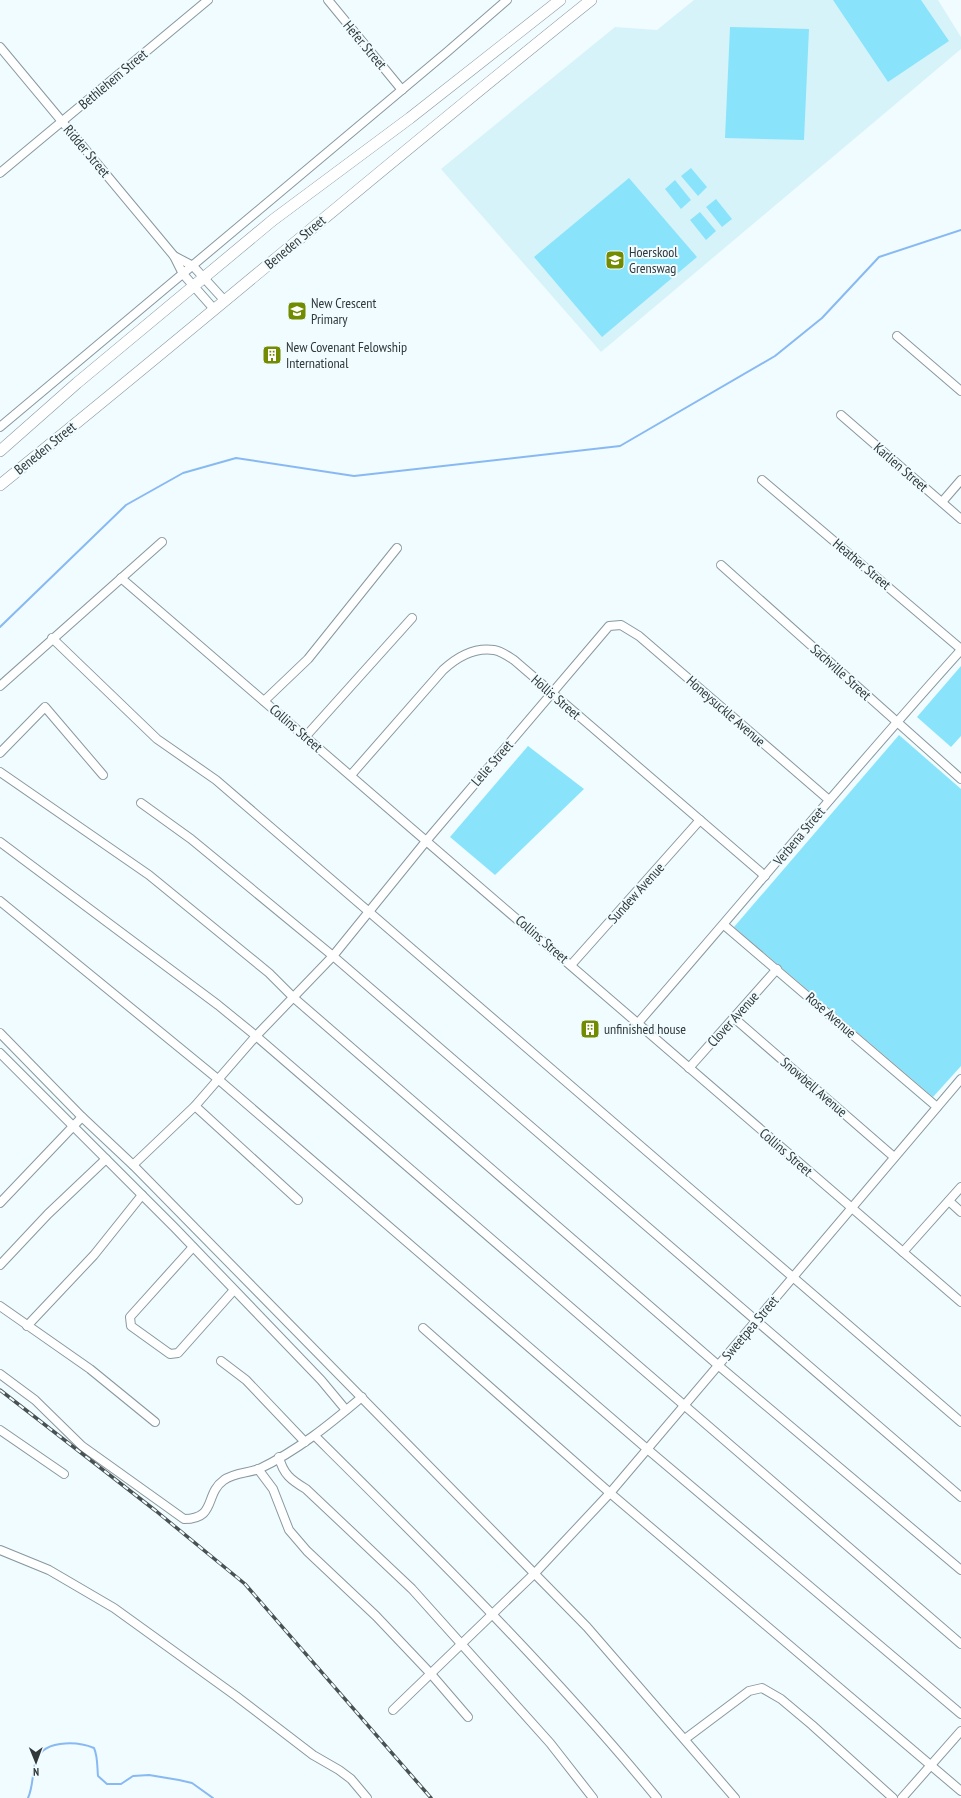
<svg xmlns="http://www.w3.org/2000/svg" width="961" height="1798" font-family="'PT Sans Narrow',sans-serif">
	<rect width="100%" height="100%" fill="#f0fcff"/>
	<polygon fill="#d7f3fa" points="694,0 938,0 961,37 961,49 601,352 441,169 615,27 657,30"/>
	<g fill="#89e4fb">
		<polygon points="833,0 921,0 949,41 888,82"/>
		<polygon points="730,27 809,29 804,140 725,138"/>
		<polygon points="691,168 707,187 698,196 681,176"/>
		<polygon points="629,178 697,257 602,337 534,257"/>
		<polygon points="675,180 691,200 681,209 665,189"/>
		<polygon points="716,199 732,219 722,227 706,207"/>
		<polygon points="700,212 716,231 706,240 690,220"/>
		<polygon points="961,666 961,736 951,747 917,717"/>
		<polygon points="899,735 961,789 961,1066 933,1097 734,927"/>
		<polygon points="528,746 584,789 495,875 450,837"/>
	</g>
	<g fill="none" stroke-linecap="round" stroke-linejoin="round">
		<g stroke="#88b9f2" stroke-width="2">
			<polyline points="0,627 126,505 183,473 236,458 354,476 620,446 775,356 822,318 879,257 961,230"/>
			<path d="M 28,1798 C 33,1787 32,1776 35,1764 C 40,1739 77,1741 94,1748 C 98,1757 97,1767 98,1776 L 107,1784 L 121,1784 L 133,1776 L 149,1775 L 179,1780 L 192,1783 L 213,1798"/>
		</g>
		<g stroke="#88999e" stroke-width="10">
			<g id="minor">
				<polyline points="328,0 402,90"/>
				<polyline points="0,47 174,256 183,274 214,309"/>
				<polyline points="0,173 208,0"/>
				<polyline points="174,256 193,266 225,301"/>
				<polyline points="897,336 961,391"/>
				<polyline points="841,415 961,519"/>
				<polyline points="0,427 447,52 507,0"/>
				<polyline points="762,480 961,649"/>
				<polyline points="942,502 961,480"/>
				<polyline points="721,565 961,779"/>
				<polyline points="121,578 961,1302"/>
				<polyline points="52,638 157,739 216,780 961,1422"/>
				<polyline points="0,686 162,542"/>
				<polyline points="264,701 308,659 397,548"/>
				<polyline points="306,736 412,618"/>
				<polyline points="0,753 45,707 103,775"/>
				<polyline points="0,772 149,875 269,973 294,998 719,1366 961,1570"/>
				<path d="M 351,775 L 443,670 C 457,657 474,647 494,650 C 501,651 508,656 514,660 L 765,876"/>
				<polyline points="141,803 191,839 333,956 961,1497"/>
				<polyline points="0,842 218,1005 256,1036 961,1644"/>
				<polyline points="0,901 219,1080 646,1448 961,1714"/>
				<polyline points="724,925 937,1107"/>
				<polyline points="571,965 700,820"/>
				<polyline points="734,1018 894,1157"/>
				<path d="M 638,1023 C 746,899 851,772 961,650"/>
				<polyline points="0,1033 82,1117 133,1165 587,1627 735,1798"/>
				<polyline points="0,1053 175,1228 321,1380 346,1410"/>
				<polyline points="689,1068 777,969"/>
				<polyline points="195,1106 298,1200"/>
				<polyline points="133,1165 195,1106 256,1036 333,956 427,840 609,626 621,625 639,636 829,800"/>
				<polyline points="949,1201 961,1212"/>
				<polyline points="0,1203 82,1117"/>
				<polyline points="193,1247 130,1317 131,1326 170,1354 178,1353 234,1290"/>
				<polyline points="903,1252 961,1187"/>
				<polyline points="0,1265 48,1214 106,1159"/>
				<polyline points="0,1306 90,1369 155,1422"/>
				<polyline points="27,1326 94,1255 142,1195"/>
				<polyline points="423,1328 610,1493 961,1791"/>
				<polyline points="221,1361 246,1380 305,1442"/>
				<path d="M 0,1374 L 35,1400 L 82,1446 L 184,1519 C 217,1519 204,1494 224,1480 C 233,1473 248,1473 259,1469 C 297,1451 330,1424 362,1397"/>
				<polyline points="0,1430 64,1474"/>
				<path d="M 315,1436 C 433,1553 551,1669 657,1798"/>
				<path d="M 279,1457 C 283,1474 291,1480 306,1489 L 412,1589 L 550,1743 L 593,1798"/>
				<polyline points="258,1469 273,1489 289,1530 307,1551 376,1616 431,1674 468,1717"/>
				<polyline points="0,1550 49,1570 114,1608 236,1696 313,1755 339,1770 351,1779 367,1798"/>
				<polyline points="393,1710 535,1573 610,1493 961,1079"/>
				<polyline points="685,1739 749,1691 762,1688 781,1699 812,1725 893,1798"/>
				<polyline points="902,1798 961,1731"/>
			</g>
		</g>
		<g stroke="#88999e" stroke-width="12">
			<g id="secondary">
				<polyline points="0,451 77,383 273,220 410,118 560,0"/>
				<path d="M 0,485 C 199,325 392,159 591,0"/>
			</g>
		</g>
		<use href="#minor" stroke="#fff" stroke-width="8"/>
		<use href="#secondary" stroke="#fff" stroke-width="11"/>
		<g stroke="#495153" stroke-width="3.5">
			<polyline id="rail" points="0,1390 156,1511 245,1584 431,1798"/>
		</g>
		<use href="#rail" stroke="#f0fcff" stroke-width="2" stroke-dasharray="6" stroke-linecap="butt"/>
	</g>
	<defs>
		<g id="school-square" transform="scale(1)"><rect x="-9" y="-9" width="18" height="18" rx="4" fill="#738b00" stroke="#f0fcff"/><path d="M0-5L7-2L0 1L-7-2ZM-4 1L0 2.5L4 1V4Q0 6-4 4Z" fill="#fff"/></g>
		<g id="building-square" transform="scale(1)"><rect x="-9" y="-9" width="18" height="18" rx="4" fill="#738b00" stroke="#f0fcff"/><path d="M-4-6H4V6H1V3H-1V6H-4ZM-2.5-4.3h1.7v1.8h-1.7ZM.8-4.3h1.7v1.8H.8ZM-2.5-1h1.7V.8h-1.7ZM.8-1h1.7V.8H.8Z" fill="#fff"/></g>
	</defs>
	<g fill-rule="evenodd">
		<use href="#school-square" x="615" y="260"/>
		<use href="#school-square" x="297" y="311"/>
		<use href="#building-square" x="272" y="355"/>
		<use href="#building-square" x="590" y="1029"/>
	</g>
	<g text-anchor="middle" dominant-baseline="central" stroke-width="4" stroke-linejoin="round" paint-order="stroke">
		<g font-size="14" fill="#30383a" stroke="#f0fcff">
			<text transform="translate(365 45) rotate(50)">Hefer Street</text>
			<text transform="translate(113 79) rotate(-40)">Bethlehem Street</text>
			<text transform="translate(87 151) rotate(50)">Ridder Street</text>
			<text transform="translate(295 242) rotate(-40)">Beneden Street</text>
			<text transform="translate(45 448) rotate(-39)">Beneden Street</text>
			<text transform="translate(901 467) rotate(41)">Karlien Street</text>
			<text transform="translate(862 564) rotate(40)">Heather Street</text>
			<text transform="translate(841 672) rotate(42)">Sachville Street</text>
			<text transform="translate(556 697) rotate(41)">Hollis Street</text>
			<text transform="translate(726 711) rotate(41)">Honeysuckle Avenue</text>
			<text transform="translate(296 728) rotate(41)">Collins Street</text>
			<text transform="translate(492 763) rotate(-49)">Lelie Street</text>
			<text transform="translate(799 836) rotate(-50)">Verbena Street</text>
			<text transform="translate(636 893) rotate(-48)">Sundew Avenue</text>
			<text transform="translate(542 939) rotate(41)">Collins Street</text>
			<text transform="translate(831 1015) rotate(41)">Rose Avenue</text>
			<text transform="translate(733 1019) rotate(-48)">Clover Avenue</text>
			<text transform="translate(814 1087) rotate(41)">Snowbell Avenue</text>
			<text transform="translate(786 1152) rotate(41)">Collins Street</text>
			<text transform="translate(750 1328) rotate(-50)">Sweetpea Street</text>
		</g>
		<g font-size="14" fill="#30383a" stroke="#f0fcff" text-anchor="start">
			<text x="629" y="252">Hoerskool<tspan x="629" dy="16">Grenswag</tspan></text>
			<text x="311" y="303">New Crescent<tspan x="311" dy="16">Primary</tspan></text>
			<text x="286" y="347">New Covenant Felowship<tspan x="286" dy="16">International</tspan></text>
			<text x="604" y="1029">unfinished house</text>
		</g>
	</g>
	<g transform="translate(36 1762) rotate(179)" stroke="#f0fcff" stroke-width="3" paint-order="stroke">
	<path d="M0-3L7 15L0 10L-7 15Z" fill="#30383a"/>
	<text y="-6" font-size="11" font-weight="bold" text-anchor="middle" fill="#30383a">N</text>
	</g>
</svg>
